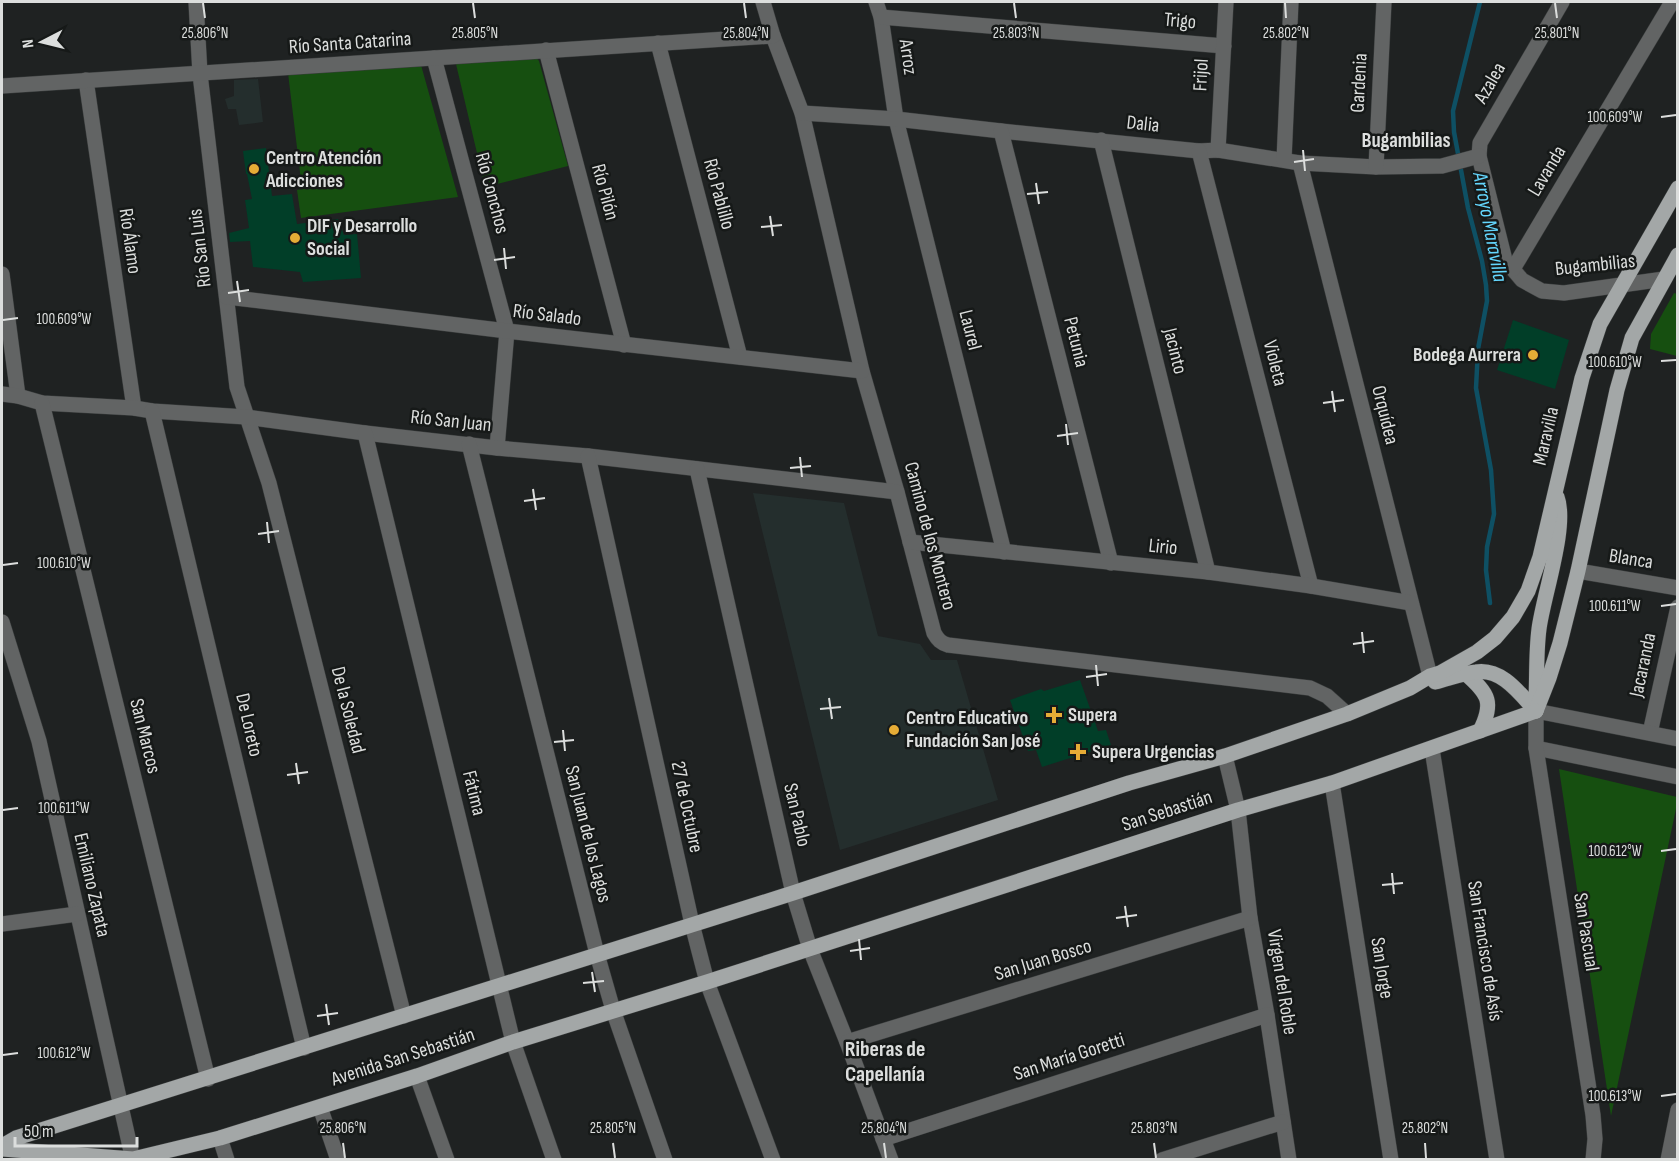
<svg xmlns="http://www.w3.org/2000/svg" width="1679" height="1161" font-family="'Sofia Sans Condensed',sans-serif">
	<rect width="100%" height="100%" fill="#1f2222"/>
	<g fill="#242e2d">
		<polygon points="258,79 263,122 239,125 236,109 228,109 225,99 234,96 234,80"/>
		<polygon points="753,493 844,503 878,636 920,644 931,660 957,660 998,800 840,850"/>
	</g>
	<g fill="#164f10">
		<polygon points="534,55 539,61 568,166 485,187 456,64"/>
		<polygon points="421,65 458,197 301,218 297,190 302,189 288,73"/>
		<polygon points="1674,293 1677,294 1677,356 1650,349 1651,334"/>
		<polygon points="1559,769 1677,797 1677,804 1611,1116"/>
	</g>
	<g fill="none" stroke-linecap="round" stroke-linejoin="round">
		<polyline stroke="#0e5064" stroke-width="4.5" points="1480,2 1453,111 1454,132 1468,208 1482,261 1486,285 1487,301 1478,349 1476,388 1491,470 1494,514 1487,547 1486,570 1490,603"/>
	</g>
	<g fill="#013e28">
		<polygon points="266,148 272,196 292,194 297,224 338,219 344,235 357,234 361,278 303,282 300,272 253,267 250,241 230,242 229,233 249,228 245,200 252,199 247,174 246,174 243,151"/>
		<polygon points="1513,320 1569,340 1555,389 1497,370"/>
		<polygon points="1080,680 1098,731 1106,730 1111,745 1042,767 1036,750 1028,751 1010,700 1041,689 1044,691"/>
	</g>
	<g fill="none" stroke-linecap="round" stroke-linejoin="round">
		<g stroke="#393c3c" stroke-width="16">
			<g id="minor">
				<polyline points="196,2 200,74 237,387 269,483 404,1016"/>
				<path d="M 763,2 L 773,36 L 802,113 L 862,371 L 897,492 L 934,633 C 938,640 941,643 948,645 L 1310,688 L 1327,696 L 1347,714"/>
				<polyline points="876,2 881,17 896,119 1004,552"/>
				<polyline points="1562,2 1480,143 1479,156 1505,260 1522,280 1542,291 1564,293 1664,279"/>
				<polyline points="881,17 1224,46"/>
				<polyline points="658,43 740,357"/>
				<polyline points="546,50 624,345"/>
				<polyline points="434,58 507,331 497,448"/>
				<polyline points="86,80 134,408"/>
				<polyline points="2,86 773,36"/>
				<polyline points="802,113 896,119 1001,131 1199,151 1218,150 1300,163 1376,167 1442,166 1479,156"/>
				<polyline points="1001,131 1111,563"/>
				<polyline points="1101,140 1208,572"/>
				<polyline points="1218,150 1226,2"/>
				<polyline points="1199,151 1311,586"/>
				<polyline points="1284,160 1291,2"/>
				<polyline points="1300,163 1430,676"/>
				<polyline points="1376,167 1384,2"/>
				<polyline points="1513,269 1672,2"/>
				<polyline points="2,274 18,396"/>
				<polyline points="227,297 507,331 862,371"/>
				<polyline points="2,394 18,396 42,403 134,408 152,411 246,417 365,433 497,448 588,456 897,492"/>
				<polyline points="42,403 208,1079"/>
				<polyline points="152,411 304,1048"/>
				<polyline points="365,433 513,1042 554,1160"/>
				<polyline points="469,444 597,954 613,1010 665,1160"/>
				<polyline points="588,456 692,924 707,982 773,1160"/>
				<polyline points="697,469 793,893 810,949 847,1042 891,1160"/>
				<polyline points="910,542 1208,572 1311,586 1411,603"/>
				<polyline points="1578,571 1678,588"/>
				<polyline points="2,622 39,741 133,1160"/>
				<polyline points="1650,733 1678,607"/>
				<polyline points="1536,748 1678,777"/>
				<polyline points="1432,749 1497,1160"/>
				<polyline points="1225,756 1238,810 1250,918 1267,1015 1289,1160"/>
				<polyline points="1332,783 1391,1160"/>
				<polyline points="2,924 77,914"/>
				<polyline points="847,1042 1250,918"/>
				<polyline points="417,1076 447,1160"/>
				<polyline points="320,1107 338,1160"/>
				<polyline points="220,1138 227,1160"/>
				<polyline points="883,1139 1267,1015"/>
				<polyline points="1162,1160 1283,1122"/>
				<polyline points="1593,1160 1595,1139 1593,1115 1536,748 1536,711 1678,739"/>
				<polyline points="1668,1160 1678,1110"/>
			</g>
		</g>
		<g stroke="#393c3c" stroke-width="16">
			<g id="major">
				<path d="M 1466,674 C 1489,694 1494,703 1480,731"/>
				<path d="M 1435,682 C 1448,679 1462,673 1476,672 C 1502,668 1520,694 1536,711"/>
				<path d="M 1536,699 C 1537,676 1536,652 1539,629 C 1543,597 1568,526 1557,497"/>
				<polyline points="1536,711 1549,678 1560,643 1578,571 1617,390 1632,338 1678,255"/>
				<polyline points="2,1146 16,1138 793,893 1129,783 1225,756 1347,714 1410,688 1430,676 1440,673 1477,652 1495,638 1513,617 1528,591 1540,557 1582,378 1600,324 1678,188"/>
				<polyline points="2,1149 133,1159 220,1138 417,1076 513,1042 707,982 1238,810 1332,783 1536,711"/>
			</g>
		</g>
		<use href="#minor" stroke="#626464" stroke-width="15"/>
		<use href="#major" stroke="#a3a7a7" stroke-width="15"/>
	</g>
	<path fill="none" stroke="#dcdedd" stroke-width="2" d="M 203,3 L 205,18M 473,3 L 475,18M 744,3 L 746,18M 1014,3 L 1016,18M 1285,3 L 1286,18M 1555,3 L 1557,18M 1661,117 L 1676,115M 1303,150 L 1305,171M 1294,162 L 1314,159M 1036,183 L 1039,204M 1027,194 L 1048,192M 770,216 L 773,236M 761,227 L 782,225M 504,248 L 506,269M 494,260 L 515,257M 237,281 L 240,302M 228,293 L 249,290M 3,320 L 18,318M 1661,361 L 1676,360M 1332,391 L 1335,412M 1323,403 L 1344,400M 1066,424 L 1068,445M 1057,436 L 1078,433M 800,457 L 802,477M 790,468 L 811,466M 533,489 L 536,510M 524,501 L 545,498M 267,522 L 269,543M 258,534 L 279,531M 3,565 L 18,563M 1661,606 L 1676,604M 1362,632 L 1364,653M 1353,644 L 1374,641M 1096,665 L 1098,686M 1086,677 L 1107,674M 829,698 L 832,719M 820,709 L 841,707M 563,730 L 565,751M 554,742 L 574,740M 296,763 L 299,784M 287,775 L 308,772M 3,810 L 18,808M 1661,851 L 1676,849M 1392,873 L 1394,894M 1382,885 L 1403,883M 1125,906 L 1128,927M 1116,918 L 1137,915M 859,939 L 861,960M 850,951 L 870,948M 592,972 L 595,992M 583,983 L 604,981M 326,1004 L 329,1025M 317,1016 L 338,1013M 3,1055 L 18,1053M 1661,1096 L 1676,1094M 343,1143 L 345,1158M 613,1143 L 615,1158M 884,1143 L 886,1158M 1154,1143 L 1156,1158M 1425,1143 L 1426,1158"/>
	<g fill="#e6ac36" stroke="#161918" stroke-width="2">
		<circle cx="254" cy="169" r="6"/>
		<circle cx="295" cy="238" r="6"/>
		<circle cx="1533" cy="355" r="6"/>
		<path d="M1051 706h6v6h6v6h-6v6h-6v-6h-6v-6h6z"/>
		<circle cx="894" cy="730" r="6"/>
		<path d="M1075 743h6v6h6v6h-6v6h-6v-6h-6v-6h6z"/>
	</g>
	<g text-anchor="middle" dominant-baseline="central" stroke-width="5" stroke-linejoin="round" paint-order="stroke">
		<g font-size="20" fill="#dcdedd" stroke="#161918">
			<text transform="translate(1180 21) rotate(5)">Trigo</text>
			<text transform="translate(350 43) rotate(-4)">Río Santa Catarina</text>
			<text transform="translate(908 57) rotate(82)">Arroz</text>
			<text transform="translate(1201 75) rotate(-87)">Frijol</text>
			<text transform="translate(1359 83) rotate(-87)">Gardenia</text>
			<text transform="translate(1490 83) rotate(-60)">Azalea</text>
			<text transform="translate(1143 124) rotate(6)">Dalia</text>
			<text transform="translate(1547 171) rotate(-59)">Lavanda</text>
			<text transform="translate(605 192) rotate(75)">Río Pilón</text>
			<text transform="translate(492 193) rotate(75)">Río Conchos</text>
			<text transform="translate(719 194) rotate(75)">Río Pablillo</text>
			<text transform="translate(130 241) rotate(82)">Río Álamo</text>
			<text transform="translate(200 248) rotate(-97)">Río San Luis</text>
			<text transform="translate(1595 265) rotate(-6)">Bugambilias</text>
			<text transform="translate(547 315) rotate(7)">Río Salado</text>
			<text transform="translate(970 330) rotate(76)">Laurel</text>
			<text transform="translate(1076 342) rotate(76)">Petunia</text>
			<text transform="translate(1175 351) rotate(76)">Jacinto</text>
			<text transform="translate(1275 363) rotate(76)">Violeta</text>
			<text transform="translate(1385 415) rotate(76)">Orquídea</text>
			<text transform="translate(451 421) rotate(6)">Río San Juan</text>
			<text transform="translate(1546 436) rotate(-77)">Maravilla</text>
			<text transform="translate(930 536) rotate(75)">Camino de los Montero</text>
			<text transform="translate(1163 547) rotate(6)">Lirio</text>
			<text transform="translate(1631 559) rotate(9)">Blanca</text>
			<text transform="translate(1643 665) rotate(-78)">Jacaranda</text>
			<text transform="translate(348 710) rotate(76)">De la Soledad</text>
			<text transform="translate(249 725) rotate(77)">De Loreto</text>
			<text transform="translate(145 736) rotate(76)">San Marcos</text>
			<text transform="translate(474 793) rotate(76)">Fátima</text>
			<text transform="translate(687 807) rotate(78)">27 de Octubre</text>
			<text transform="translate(1167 811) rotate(-18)">San Sebastián</text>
			<text transform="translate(797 815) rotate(77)">San Pablo</text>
			<text transform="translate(588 834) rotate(76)">San Juan de los Lagos</text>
			<text transform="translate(92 885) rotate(77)">Emiliano Zapata</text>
			<text transform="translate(1586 932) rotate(81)">San Pascual</text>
			<text transform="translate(1485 951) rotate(81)">San Francisco de Asís</text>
			<text transform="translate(1043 960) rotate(-17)">San Juan Bosco</text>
			<text transform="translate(1382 968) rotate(81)">San Jorge</text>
			<text transform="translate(1282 982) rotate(81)">Virgen del Roble</text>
			<text transform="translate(403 1057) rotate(-18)">Avenida San Sebastián</text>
			<text transform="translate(1069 1057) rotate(-18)">San María Goretti</text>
		</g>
		<g font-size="20" font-weight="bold" fill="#dcdedd" stroke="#161918" text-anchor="start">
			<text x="266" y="158">Centro Atención<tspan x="266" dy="23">Adicciones</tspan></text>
			<text x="307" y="226">DIF y Desarrollo<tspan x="307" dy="23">Social</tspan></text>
			<text x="1521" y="355" text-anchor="end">Bodega Aurrera</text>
			<text x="1068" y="715">Supera</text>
			<text x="906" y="718">Centro Educativo<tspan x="906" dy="23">Fundación San José</tspan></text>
			<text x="1092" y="752">Supera Urgencias</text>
		</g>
		<g font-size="21" font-weight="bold" fill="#dcdedd" stroke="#161918">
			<text x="1406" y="140">Bugambilias</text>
		</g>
		<g font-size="21" font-style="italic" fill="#64d6fd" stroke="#161918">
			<text transform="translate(1490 227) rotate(79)">Arroyo Maravilla</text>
		</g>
		<g font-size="22" font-weight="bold" fill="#dcdedd" stroke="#161918">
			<text x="885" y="1049">Riberas de<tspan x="885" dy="25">Capellanía</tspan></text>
		</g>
	</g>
	<g font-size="15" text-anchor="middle" fill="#dcdedd" stroke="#161918" stroke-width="5" stroke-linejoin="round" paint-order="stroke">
		<text x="205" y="38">25.806°N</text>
		<text x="475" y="38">25.805°N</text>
		<text x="746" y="38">25.804°N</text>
		<text x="1016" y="38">25.803°N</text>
		<text x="1286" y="38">25.802°N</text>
		<text x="1557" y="38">25.801°N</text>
		<text x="1615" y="122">100.609°W</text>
		<text x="64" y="324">100.609°W</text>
		<text x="1615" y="367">100.610°W</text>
		<text x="64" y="568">100.610°W</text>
		<text x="1615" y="611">100.611°W</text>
		<text x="64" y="813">100.611°W</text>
		<text x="1615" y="856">100.612°W</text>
		<text x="64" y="1058">100.612°W</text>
		<text x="1615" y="1101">100.613°W</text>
		<text x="343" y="1133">25.806°N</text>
		<text x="613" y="1133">25.805°N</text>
		<text x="884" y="1133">25.804°N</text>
		<text x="1154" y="1133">25.803°N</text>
		<text x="1425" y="1133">25.802°N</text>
	</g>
	<rect width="1679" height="1161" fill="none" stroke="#dcdedd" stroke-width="6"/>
	<g transform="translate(42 42) rotate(263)" stroke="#161918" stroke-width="4.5" paint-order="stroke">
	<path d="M0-4.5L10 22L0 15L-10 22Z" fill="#dcdedd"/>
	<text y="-9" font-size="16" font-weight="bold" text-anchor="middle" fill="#dcdedd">N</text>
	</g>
	<path d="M15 1137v9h122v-9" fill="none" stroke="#dcdedd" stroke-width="3"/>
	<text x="24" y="1137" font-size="18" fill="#dcdedd" stroke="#161918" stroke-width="4.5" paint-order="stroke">50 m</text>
</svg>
